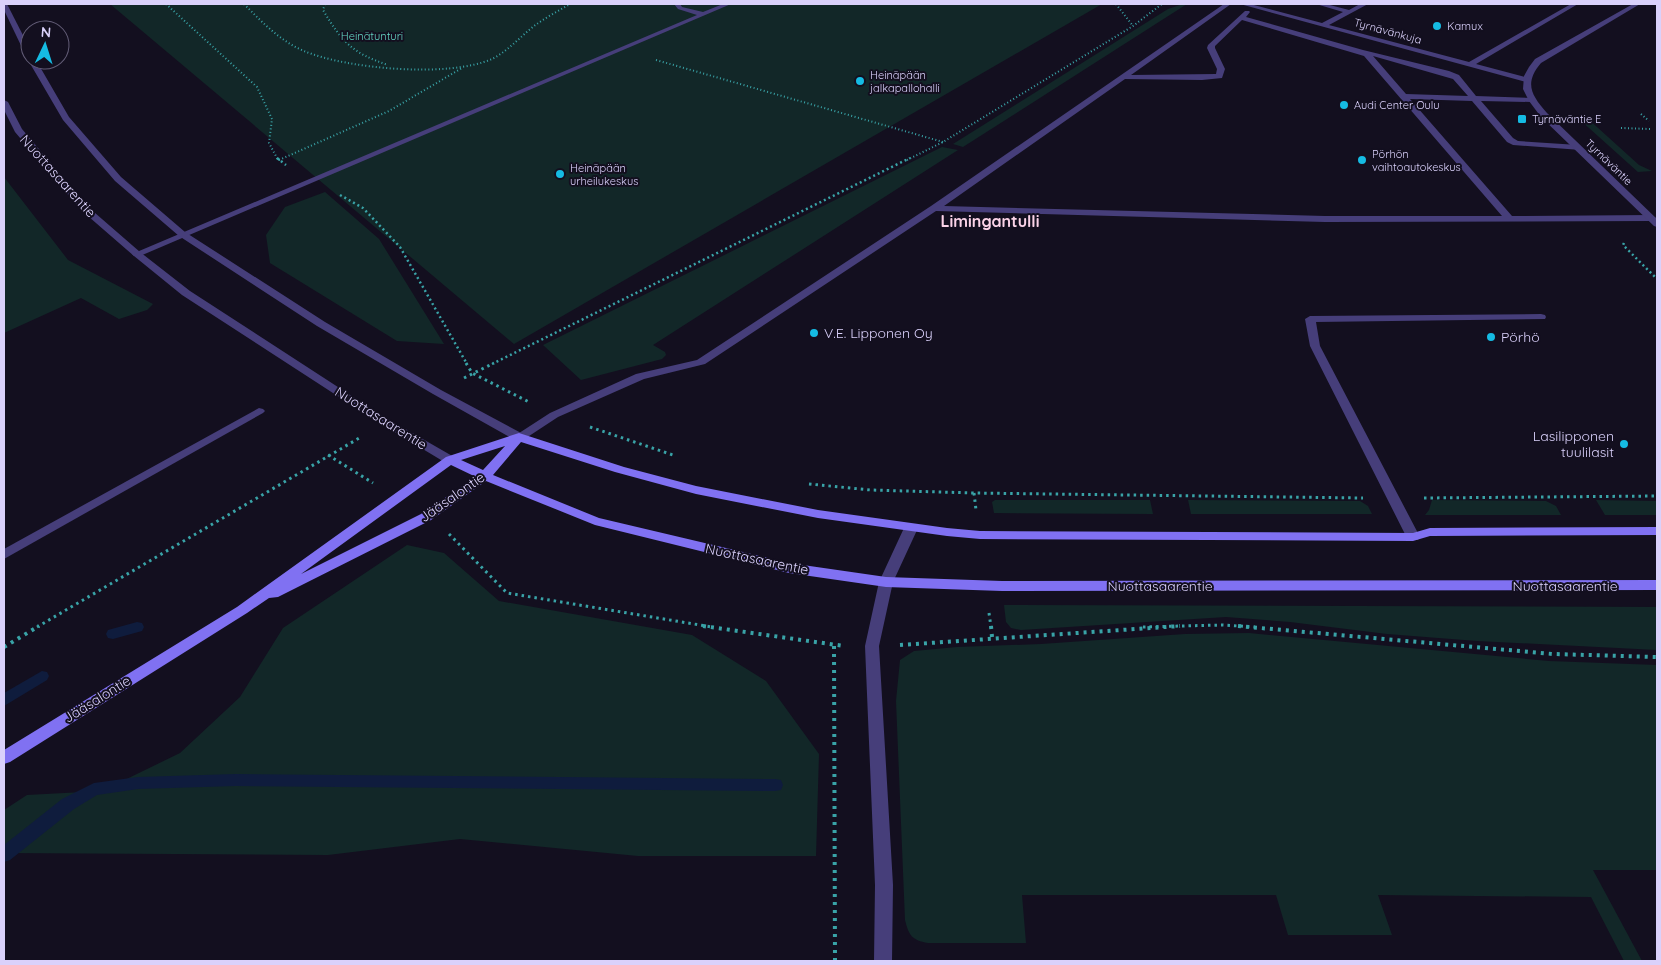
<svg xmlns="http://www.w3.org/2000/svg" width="1661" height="965" font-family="Quicksand,sans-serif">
	<rect width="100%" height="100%" fill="#130f1f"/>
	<g fill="#122728">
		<polygon points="110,4 1102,4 514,344"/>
		<polygon points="1183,4 1187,4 963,147 953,144 1168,9"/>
		<polygon points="1587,118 1639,165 1652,171 1638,172 1579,119"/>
		<polygon points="942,147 958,150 653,345 665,352 666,355 662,359 581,380 543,345"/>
		<polygon points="4,177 68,260 153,304 147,310 119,319 81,298 4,333"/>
		<polygon points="325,192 379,239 444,344 397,341 270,263 266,235 285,207"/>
		<polygon points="995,500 1150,500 1153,514 994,513 992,502"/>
		<polygon points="1188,500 1360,501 1368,506 1372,514 1191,514"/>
		<polygon points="1432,500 1546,501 1556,506 1561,515 1425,515 1429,510"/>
		<polygon points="1596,500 1657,501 1657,515 1605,515"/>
		<polygon points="407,545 444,553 499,601 692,635 766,681 819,754 816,856 638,856 460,839 328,855 4,853 4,810 27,795 102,791 180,753 240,697 283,628"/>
		<polygon points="1004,605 1657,607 1657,650 1477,641 1387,634 1290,622 1226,617 1021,630 1011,628 1006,622"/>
		<path d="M 1249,633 L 1549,661 L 1657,665 L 1657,870 L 1593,870 L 1642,961 L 1624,961 L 1591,897 L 1378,895 L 1392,935 L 1288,935 L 1276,895 L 1022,895 L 1026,943 L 928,943 C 912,940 909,936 905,920 L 896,701 L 900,660 L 914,651 L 957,647 L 1041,644 L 1185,634 Z"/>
	</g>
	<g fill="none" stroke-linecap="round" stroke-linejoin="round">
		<g fill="#0f1c3d" fill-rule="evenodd">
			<polygon points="137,622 142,623 144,627 142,631 113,639 108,638 106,634 108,630"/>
			<polygon points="42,671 47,672 49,676 47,680 4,706 4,693"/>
			<polygon points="236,774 775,779 781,780 783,785 781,790 775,791 236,786 138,789 97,795 74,809 10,860 4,862 4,845 62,799 94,783 138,777"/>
		</g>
		<g stroke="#39a3a7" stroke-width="2" stroke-dasharray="1 2.5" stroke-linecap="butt">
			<polyline points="166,4 257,87 272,119 269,143 278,160"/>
			<path d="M 244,4 C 262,22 280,41 304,51 C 347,69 449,78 492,59 C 508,51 520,37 534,26 C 545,18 558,11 570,4"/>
			<path d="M 325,4 L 323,10 C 342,42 352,53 388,65"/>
			<polyline points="1116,4 1133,26"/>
			<polyline points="656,60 943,142"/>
			<polyline points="1641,114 1649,121"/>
			<polyline points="1621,128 1650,129"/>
			<polyline points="279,160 389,111 462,68"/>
			<polyline points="907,160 943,142 1133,26 1162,4"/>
		</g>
		<g stroke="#39a3a7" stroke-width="2.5" stroke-dasharray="2 3" stroke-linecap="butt">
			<polyline points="277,158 286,165"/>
			<polyline points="278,160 281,158"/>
			<polyline points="340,195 363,208 400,247 467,364"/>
			<polyline points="1624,243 1623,245 1657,279"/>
			<polyline points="492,364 910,158"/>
		</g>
		<g stroke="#39a3a7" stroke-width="3" stroke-dasharray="2.5 4" stroke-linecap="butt">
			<polyline points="466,363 472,373 529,402"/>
			<polyline points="464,378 494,363"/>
			<polyline points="590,427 676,456"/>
			<polyline points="328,455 373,483"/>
			<polyline points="809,484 871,490 974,493 1363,498"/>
			<polyline points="974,493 976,510"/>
			<polyline points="1424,498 1657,496"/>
			<polyline points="449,534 507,593 712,627"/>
			<polyline points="989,613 991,627"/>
			<polyline points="37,627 361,437"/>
			<polyline points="1143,627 1222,625 1255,627"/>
		</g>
		<g stroke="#39a3a7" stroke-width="4" stroke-dasharray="3 5" stroke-linecap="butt">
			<polyline points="703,626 844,646"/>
			<polyline points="991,626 992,637"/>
			<polyline points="1238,626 1553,654 1657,657"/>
			<polyline points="900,645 1180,626"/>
			<polyline points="834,646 835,961"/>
			<polyline points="4,647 39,626"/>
		</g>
		<g fill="#463e7a" fill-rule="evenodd">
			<polygon points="674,4 680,4 682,7 703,12 723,4 731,4 140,256 134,256 132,254 697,15 678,9"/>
			<path d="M 1224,4 L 1231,4 L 1131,75 L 1216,74 L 1217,69 L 1207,48 L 1208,45 L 1245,11 L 1249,11 L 1250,12 L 1246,17 L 1363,50 L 1449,71 L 1459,75 L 1476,96 L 1534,98 L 1535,100 L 1531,102 L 1481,101 L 1513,138 L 1518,141 L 1578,145 L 1582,148 L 1581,150 L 1513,145 L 1507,142 L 1472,101 L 1410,99 L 1512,216 L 1651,215 L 1656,218 L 1651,221 L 1325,222 L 936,211 L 705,364 L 644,379 L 558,417 L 523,440 L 515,440 L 513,437 L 550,413 L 636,374 L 697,360 L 931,206 ZM 1242,20 L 1364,56 L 1502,216 L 1325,216 L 944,206 L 1125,79 L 1202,80 L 1222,78 L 1225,69 L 1215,48 L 1215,46 ZM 1373,56 L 1453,79 L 1468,96 L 1406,94 Z"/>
			<polygon points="1240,4 1250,4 1322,23 1343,12 1316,4 1326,4 1349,10 1360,4 1368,4 1329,25 1469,62 1571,4 1578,4 1476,64 1529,78 1529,82 1526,82"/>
			<polygon points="1541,314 1545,315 1546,317 1545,319 1316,322 1320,346 1420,537 1418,540 1408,540 1310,346 1305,319 1310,316"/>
			<polygon points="259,408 263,409 265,411 263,413 4,559 4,549"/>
			<polygon points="911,524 918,528 893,582 879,646 893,885 892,961 874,961 875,885 865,646 879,582 904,528"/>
		</g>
		<path fill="#463e7a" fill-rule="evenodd" d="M 1633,4 L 1640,4 L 1541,63 C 1524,83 1531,95 1547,113 L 1657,219 L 1657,227 L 1654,226 L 1541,117 L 1529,101 L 1523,89 L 1524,76 L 1529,67 L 1535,59 Z"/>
		<g fill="#463e7a" fill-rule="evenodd">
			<polygon points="4,4 7,4 30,49 30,58 26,56 4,10"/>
			<polygon points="29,58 36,60 69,117 121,177 185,232 325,322 441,390 523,434 525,437 523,440 515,440 433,394 317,326 179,236 115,181 63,120 28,60"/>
			<polygon points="4,100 8,102 22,129 87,206 140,252 190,291 381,415 454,457 456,460 454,463 446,463 373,419 182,295 134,256 81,210 15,132 4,110"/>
		</g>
		<path fill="#8071f2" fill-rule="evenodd" d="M 519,433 L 624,467 L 696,486 L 818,510 L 947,528 L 980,531 L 1413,533 L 1430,528 L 1657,527 L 1657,535 L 1430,536 L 1413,541 L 980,539 L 947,536 L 818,518 L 696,494 L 615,472 L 521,442 L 493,475 L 599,518 L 789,563 L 886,577 L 1002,581 L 1657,580 L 1657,590 L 1002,591 L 886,587 L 789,573 L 595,525 L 486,481 L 431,520 L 278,597 L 269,598 L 247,613 L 10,762 L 4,764 L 4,750 L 237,607 L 446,457 ZM 505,446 L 483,470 L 461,460 ZM 451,465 L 476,477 L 421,514 L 301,574 Z"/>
	</g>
	<g fill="#15bbe3" stroke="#130f1f" stroke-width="2">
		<circle cx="1437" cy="26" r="5"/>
		<circle cx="860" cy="81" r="5"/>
		<circle cx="1344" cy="105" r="5"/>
		<rect x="1517" y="114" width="10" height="10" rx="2.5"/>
		<circle cx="1362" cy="160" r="5"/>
		<circle cx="560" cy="174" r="5"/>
		<circle cx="814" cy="333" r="5"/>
		<circle cx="1491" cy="337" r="5"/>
		<circle cx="1624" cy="444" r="5"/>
	</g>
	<g text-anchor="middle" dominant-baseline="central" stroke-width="4" stroke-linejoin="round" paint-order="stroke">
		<g font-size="11" fill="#dad1fb" stroke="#130f1f" text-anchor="start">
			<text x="1447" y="26">Kamux</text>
			<text x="870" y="75">Heinäpään<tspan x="870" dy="13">jalkapallohalli</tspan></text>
			<text x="1354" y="105">Audi Center Oulu</text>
			<text x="1532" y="119">Tyrnäväntie E</text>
			<text x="1372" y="154">Pörhön<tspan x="1372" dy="13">vaihtoautokeskus</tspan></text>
			<text x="570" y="168">Heinäpään<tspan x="570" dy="13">urheilukeskus</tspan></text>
		</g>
		<g font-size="11" fill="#dad1fb" stroke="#130f1f">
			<text transform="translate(1388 31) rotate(15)">Tyrnävänkuja</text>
			<text transform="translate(1609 162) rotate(44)">Tyrnäväntie</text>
		</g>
		<g font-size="11" fill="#64d4c2" stroke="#130f1f">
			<text x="372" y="36">Heinätunturi</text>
		</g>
		<g font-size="14" fill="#dad1fb" stroke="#130f1f">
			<text transform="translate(58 176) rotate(48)">Nuottasaarentie</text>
			<text transform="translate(381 418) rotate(32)">Nuottasaarentie</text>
			<text transform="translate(452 497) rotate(-35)">Jääsalontie</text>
			<text transform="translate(757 559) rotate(12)">Nuottasaarentie</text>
			<text x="1160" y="586">Nuottasaarentie</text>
			<text x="1565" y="586">Nuottasaarentie</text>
			<text transform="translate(97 699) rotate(-32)">Jääsalontie</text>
		</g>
		<g font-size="14" fill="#dad1fb" stroke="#130f1f" text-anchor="start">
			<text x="824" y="333">V.E. Lipponen Oy</text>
			<text x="1501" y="337">Pörhö</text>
			<text x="1614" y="436" text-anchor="end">Lasilipponen<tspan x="1614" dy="16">tuulilasit</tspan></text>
		</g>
		<g font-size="16" font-weight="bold" fill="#fbd3e8" stroke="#130f1f">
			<text x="990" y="221">Limingantulli</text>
		</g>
	</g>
	<rect width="1661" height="965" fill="none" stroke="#dad1fb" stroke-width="10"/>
	<g transform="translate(45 45) rotate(4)"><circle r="24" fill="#130f1f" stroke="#635d77"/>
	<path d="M0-4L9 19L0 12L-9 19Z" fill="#15bbe3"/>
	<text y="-8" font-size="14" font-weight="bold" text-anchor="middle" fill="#dad1fb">N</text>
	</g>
</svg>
